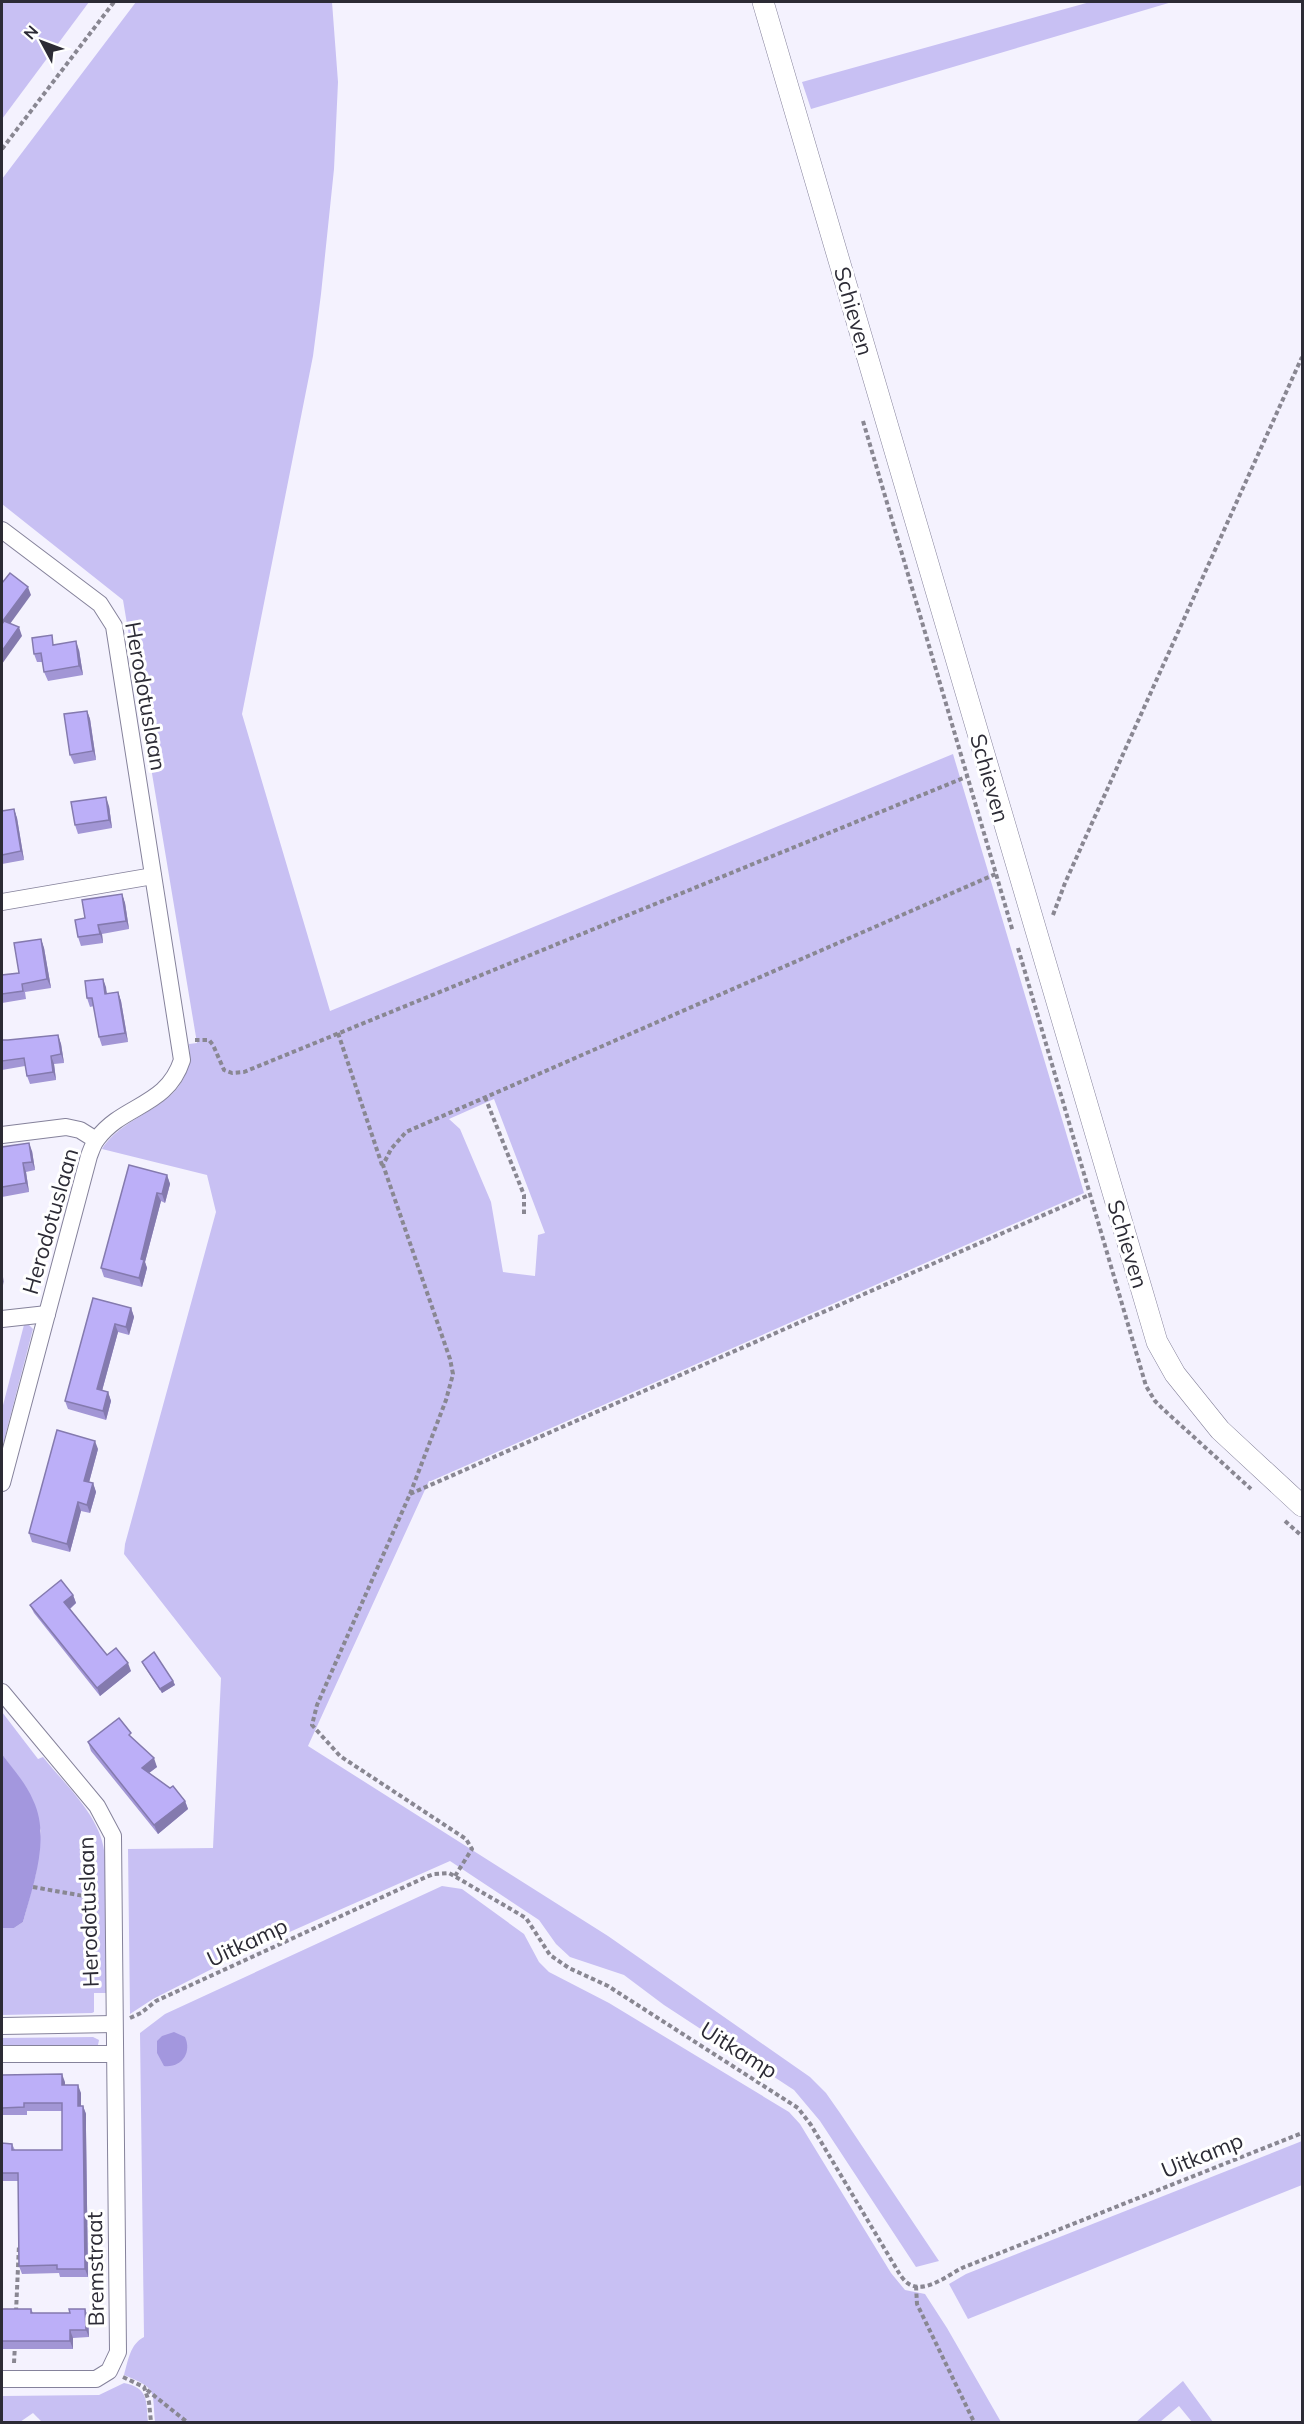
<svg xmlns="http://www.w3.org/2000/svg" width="1304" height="2424" font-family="Mulish,sans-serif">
	<rect width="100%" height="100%" fill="#f4f2fe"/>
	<g fill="#c8c0f3" fill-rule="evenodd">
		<polygon points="2,2 89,2 2,119"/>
		<path d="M 136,2 L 332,2 L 338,82 L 334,169 L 321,294 L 313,356 L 242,714 L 330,1011 L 953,754 L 1084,1193 L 431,1481 L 429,1481 L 308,1746 L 608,1936 L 810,2077 L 826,2093 L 840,2113 L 939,2261 L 916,2267 L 820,2121 L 794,2090 L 664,2005 L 624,1975 L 570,1957 L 556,1944 L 539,1920 L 450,1861 L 249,1950 L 153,1999 L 130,2014 L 128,1849 L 213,1848 L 221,1678 L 124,1554 L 125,1544 L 216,1212 L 207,1175 L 102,1149 C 129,1107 194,1110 189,1044 L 197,1043 L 123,600 L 2,504 L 2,179 ZM 494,1099 L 545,1233 L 538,1235 L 535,1276 L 503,1272 L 491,1202 L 460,1129 L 449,1119 Z"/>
		<polygon points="1090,2 1172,2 811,109 802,82"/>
		<polygon points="25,1321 33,1329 2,1448 2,1409"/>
		<path d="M 2,1712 L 38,1759 L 43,1757 C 67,1787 103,1818 105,1858 L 108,1993 L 94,1993 L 94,2012 L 92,2013 L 2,2015 L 2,1928 L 14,1928 L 23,1922 L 36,1873 L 41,1831 L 27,1789 L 2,1754 Z"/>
		<path d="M 442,1886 L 462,1889 L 524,1934 L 539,1962 L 549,1972 L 609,2003 L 789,2112 L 800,2124 L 891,2273 L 905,2290 L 925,2294 L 947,2328 L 1001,2422 L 155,2422 C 152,2390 158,2389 124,2375 C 128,2361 130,2344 144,2337 L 140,2033 L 165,2014 Z"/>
		<polygon points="93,2037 99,2040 98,2045 2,2047 2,2038"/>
		<polygon points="1302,2141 1302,2185 968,2319 949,2284 966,2274"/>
		<polygon points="1183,2381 1213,2422 1192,2422 1179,2406 1160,2422 1136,2422"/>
		<path d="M 124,2383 C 149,2388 146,2401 148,2422 L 42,2422 L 33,2413 L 20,2422 L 2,2422 L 2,2396 L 99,2395 Z"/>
	</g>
	<g fill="#a397de">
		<path d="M 2,1754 C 12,1768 26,1783 33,1800 C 51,1837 33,1885 23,1922 L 14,1928 L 2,1928 Z"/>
		<path d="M 174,2032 L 185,2037 C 192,2052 182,2068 164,2066 L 157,2053 L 157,2041 L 162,2036 Z"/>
	</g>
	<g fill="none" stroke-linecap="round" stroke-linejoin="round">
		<g stroke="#85829b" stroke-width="18">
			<g id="minor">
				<path d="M 2,530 L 100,604 L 114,626 L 182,1060 C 167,1107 123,1104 97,1139 C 93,1144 91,1151 89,1156 L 2,1483"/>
				<polyline points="2,902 153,876"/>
				<polyline points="2,1135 66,1127 80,1130 96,1140"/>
				<polyline points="2,1319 47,1314"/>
				<polyline points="2,1692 97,1806 113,1836 118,2352 109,2371 96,2379 2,2379"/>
				<polyline points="2,2026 114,2024"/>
				<polyline points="2,2054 114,2054"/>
			</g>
		</g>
		<g stroke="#85829b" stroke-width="22">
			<polyline id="tertiary" points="763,2 1157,1342 1175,1374 1220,1430 1302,1506"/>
		</g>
		<g stroke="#898792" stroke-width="4" stroke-dasharray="4.5 3" stroke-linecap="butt">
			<polyline points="2,149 114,2"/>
			<polyline points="863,421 1013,932"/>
			<polyline points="1053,915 1065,883 1302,357"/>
			<polyline points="1018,948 1146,1386 1155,1401 1163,1409 1251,1489"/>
			<polyline points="338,1033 382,1165"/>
			<polyline points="195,1040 209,1040 213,1045 224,1070 232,1073 244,1072 966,777"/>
			<polyline points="485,1097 524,1195 524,1217"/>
			<polyline points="410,1494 1089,1195"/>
			<polyline points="1285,1521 1302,1536"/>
			<polyline points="455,1876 472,1849 466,1839 340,1756 312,1725 317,1705 410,1494 446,1400 453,1374 450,1359 383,1165 391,1149 406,1132 998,873"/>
			<polyline points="33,1887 95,1898"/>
			<path d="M 130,2018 L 141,2013 L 156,2001 L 426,1877 L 434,1874 L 449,1873 L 526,1918 L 550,1955 L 569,1968 L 608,1986 L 798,2108 L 811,2125 L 899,2273 C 901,2276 905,2282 909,2284 C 925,2294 948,2275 962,2268 L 1302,2133"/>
			<polyline points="916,2286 917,2304 974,2422"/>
			<polyline points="16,2312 19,2245"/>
			<polyline points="14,2363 15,2344"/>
			<polyline points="123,2377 144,2387 149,2402 151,2422"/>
			<polyline points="147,2390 187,2422"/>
		</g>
		<use href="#minor" stroke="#fff" stroke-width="16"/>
		<use href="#tertiary" stroke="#fff" stroke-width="21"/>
	</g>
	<g fill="#a296d5">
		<polygon points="55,645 79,650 83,675 48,681 44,672 43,662 37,662 34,654"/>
		<polygon points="87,711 90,719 96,760 74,764 70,755"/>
		<polygon points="109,806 112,828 78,834 75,825"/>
		<polygon points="14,809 17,818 24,860 2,864 2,811"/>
		<polygon points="122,894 125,903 129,929 102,934 103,943 81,946 78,937 85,918"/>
		<polygon points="41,939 44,948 51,988 25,992 26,999 2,1003 2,975 19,973"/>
		<polygon points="103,979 107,994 118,992 121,1001 128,1042 102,1046 99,1037 94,1006 90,1007 87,998"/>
		<polygon points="58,1035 61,1044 64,1063 54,1064 56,1080 30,1084 27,1076 25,1066 2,1070 2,1040 8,1040"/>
		<polygon points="2,1147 32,1151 35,1170 26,1172 29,1192 2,1197"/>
		<polygon points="167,1175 170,1184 165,1203 161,1201 145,1262 147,1268 142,1287 104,1277 101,1268"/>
		<polygon points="93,1298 131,1308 134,1317 129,1335 118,1332 102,1391 108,1392 111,1401 106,1420 68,1409 65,1401"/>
		<polygon points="98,1449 89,1482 93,1483 96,1492 90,1513 81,1511 70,1552 32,1542 29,1533"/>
		<polygon points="73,1595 76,1603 70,1609 107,1655 131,1671 100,1696 34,1613 30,1605"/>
		<polygon points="142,1662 173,1681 175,1685 162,1693 144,1666"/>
		<polygon points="133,1739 157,1767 149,1773 185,1801 188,1809 158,1834 91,1751 88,1742"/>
		<polygon points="2,2075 65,2082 65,2085 81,2093 81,2106 83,2106 86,2114 86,2130 88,2277 60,2277 59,2273 22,2274 19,2266 18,2181 2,2181 2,2143 12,2144 15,2150 62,2150 62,2111 27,2111 27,2115 2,2115"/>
		<polygon points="2,2309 31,2309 33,2313 70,2313 85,2309 88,2317 89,2337 73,2338 73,2349 2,2349"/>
	</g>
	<g fill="#847aae">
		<polygon points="28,587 31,595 2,635 2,622"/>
		<polygon points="19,627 22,636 2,664 2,651"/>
		<polygon points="76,641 79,650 83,675 79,666"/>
		<polygon points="87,711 90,719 96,760 93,751"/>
		<polygon points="106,797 109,806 112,828 109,820"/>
		<polygon points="14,809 17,818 24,860 21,851"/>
		<polygon points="122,894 125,903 129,929 126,921"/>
		<polygon points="98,925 102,934 103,943 100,934"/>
		<polygon points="41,939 44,948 51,988 47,979"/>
		<polygon points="103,979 106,987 108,1003 105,994"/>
		<polygon points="118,992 121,1001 128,1042 125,1033"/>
		<polygon points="58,1035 61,1044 64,1063 61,1054"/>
		<polygon points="51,1056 54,1064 56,1080 53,1072"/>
		<polygon points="29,1143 32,1151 35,1170 32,1162"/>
		<polygon points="23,1163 26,1172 29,1192 26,1183"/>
		<polygon points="167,1175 170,1184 165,1203 162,1194"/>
		<polygon points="157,1193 161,1201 145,1262 147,1268 142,1287 139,1278 141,1259"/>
		<polygon points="2,1269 4,1285 2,1278"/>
		<polygon points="131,1308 134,1317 129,1335 126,1327"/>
		<polygon points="115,1324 118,1332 100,1398 97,1389"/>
		<polygon points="108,1392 111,1401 106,1420 103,1411"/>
		<polygon points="95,1441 98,1449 87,1490 84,1481"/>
		<polygon points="93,1483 96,1492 90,1513 87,1505"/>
		<polygon points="78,1502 81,1511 70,1552 67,1544"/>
		<polygon points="73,1595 76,1603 67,1611 64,1602"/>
		<polygon points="128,1663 131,1671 100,1696 97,1688"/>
		<polygon points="173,1681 175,1685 162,1693 160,1689"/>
		<polygon points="154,1758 157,1767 145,1776 142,1768"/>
		<polygon points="185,1801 188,1809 158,1834 154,1825"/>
		<polygon points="62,2074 65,2082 65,2093 62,2085"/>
		<polygon points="78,2085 81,2093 81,2114 78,2106"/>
		<polygon points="83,2106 86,2114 86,2130 88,2277 85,2269"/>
		<polygon points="85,2309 88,2317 89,2337 86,2330"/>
		<polygon points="70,2330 73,2338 73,2349 70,2341"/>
	</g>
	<g fill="#bcaff8" stroke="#847aae" stroke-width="1.5">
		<polygon points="10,573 28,587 2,622 2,583"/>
		<polygon points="4,621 19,627 2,651 2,624"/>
		<polygon points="52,635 53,645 76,641 79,666 44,672 41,653 34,654 32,638"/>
		<polygon points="87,711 93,751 70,755 64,714"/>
		<polygon points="106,797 109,820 75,825 71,802"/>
		<polygon points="14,809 21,851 2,855 2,811"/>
		<polygon points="122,894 126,921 98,925 100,934 78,937 75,920 85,918 82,900"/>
		<polygon points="41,939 47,979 22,984 23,991 2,994 2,975 19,973 14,943"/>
		<polygon points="103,979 105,994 118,992 125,1033 99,1037 92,998 87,998 85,981"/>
		<polygon points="58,1035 61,1054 51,1056 53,1072 27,1076 24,1058 2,1061 2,1040 8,1040"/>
		<polygon points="29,1143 32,1162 23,1163 26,1183 2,1187 2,1147"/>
		<polygon points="129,1165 167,1175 162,1194 157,1193 141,1259 144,1260 139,1278 101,1268"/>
		<polygon points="93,1298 131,1308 126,1327 115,1324 97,1389 108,1392 103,1411 65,1401"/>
		<polygon points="57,1430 95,1441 84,1481 93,1483 87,1505 78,1502 67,1544 29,1533"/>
		<polygon points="61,1580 73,1595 64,1602 107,1655 116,1648 128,1663 97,1688 30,1605"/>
		<polygon points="154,1652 173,1681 160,1689 142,1662"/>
		<polygon points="119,1718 131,1733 129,1735 154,1758 142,1768 170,1788 173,1786 185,1801 154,1825 88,1742"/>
		<polygon points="62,2074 62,2085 78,2085 78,2106 83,2106 85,2269 57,2269 57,2265 19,2266 18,2173 2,2173 2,2143 12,2144 12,2150 62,2150 62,2103 24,2103 24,2107 2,2108 2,2075"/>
		<polygon points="2,2309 31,2309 31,2313 70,2313 69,2309 85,2309 86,2330 70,2330 70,2341 2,2341"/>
	</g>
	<g text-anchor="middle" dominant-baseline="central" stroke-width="6" stroke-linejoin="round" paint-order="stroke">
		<g font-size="22" fill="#2c2b35" stroke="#fff">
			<text transform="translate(854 311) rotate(74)">Schieven</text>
			<text transform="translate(146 696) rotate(80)">Herodotuslaan</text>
			<text transform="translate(990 778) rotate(74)">Schieven</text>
			<text transform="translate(50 1221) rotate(-74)">Herodotuslaan</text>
			<text transform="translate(1128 1244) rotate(73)">Schieven</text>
			<text transform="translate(88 1912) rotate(-92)">Herodotuslaan</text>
			<text transform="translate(247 1942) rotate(-25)">Uitkamp</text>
			<text transform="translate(739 2050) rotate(32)">Uitkamp</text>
			<text transform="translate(1202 2155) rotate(-22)">Uitkamp</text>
			<text transform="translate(95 2269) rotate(-91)">Bremstraat</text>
		</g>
	</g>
	<rect width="1304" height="2424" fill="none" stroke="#2c2b35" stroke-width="6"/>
	<g transform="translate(42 42) rotate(311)" stroke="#ffffff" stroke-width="4.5" paint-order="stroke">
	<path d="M0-4.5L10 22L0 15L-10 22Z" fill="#2c2b35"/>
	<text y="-9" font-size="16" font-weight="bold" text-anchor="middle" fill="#2c2b35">N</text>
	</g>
</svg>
